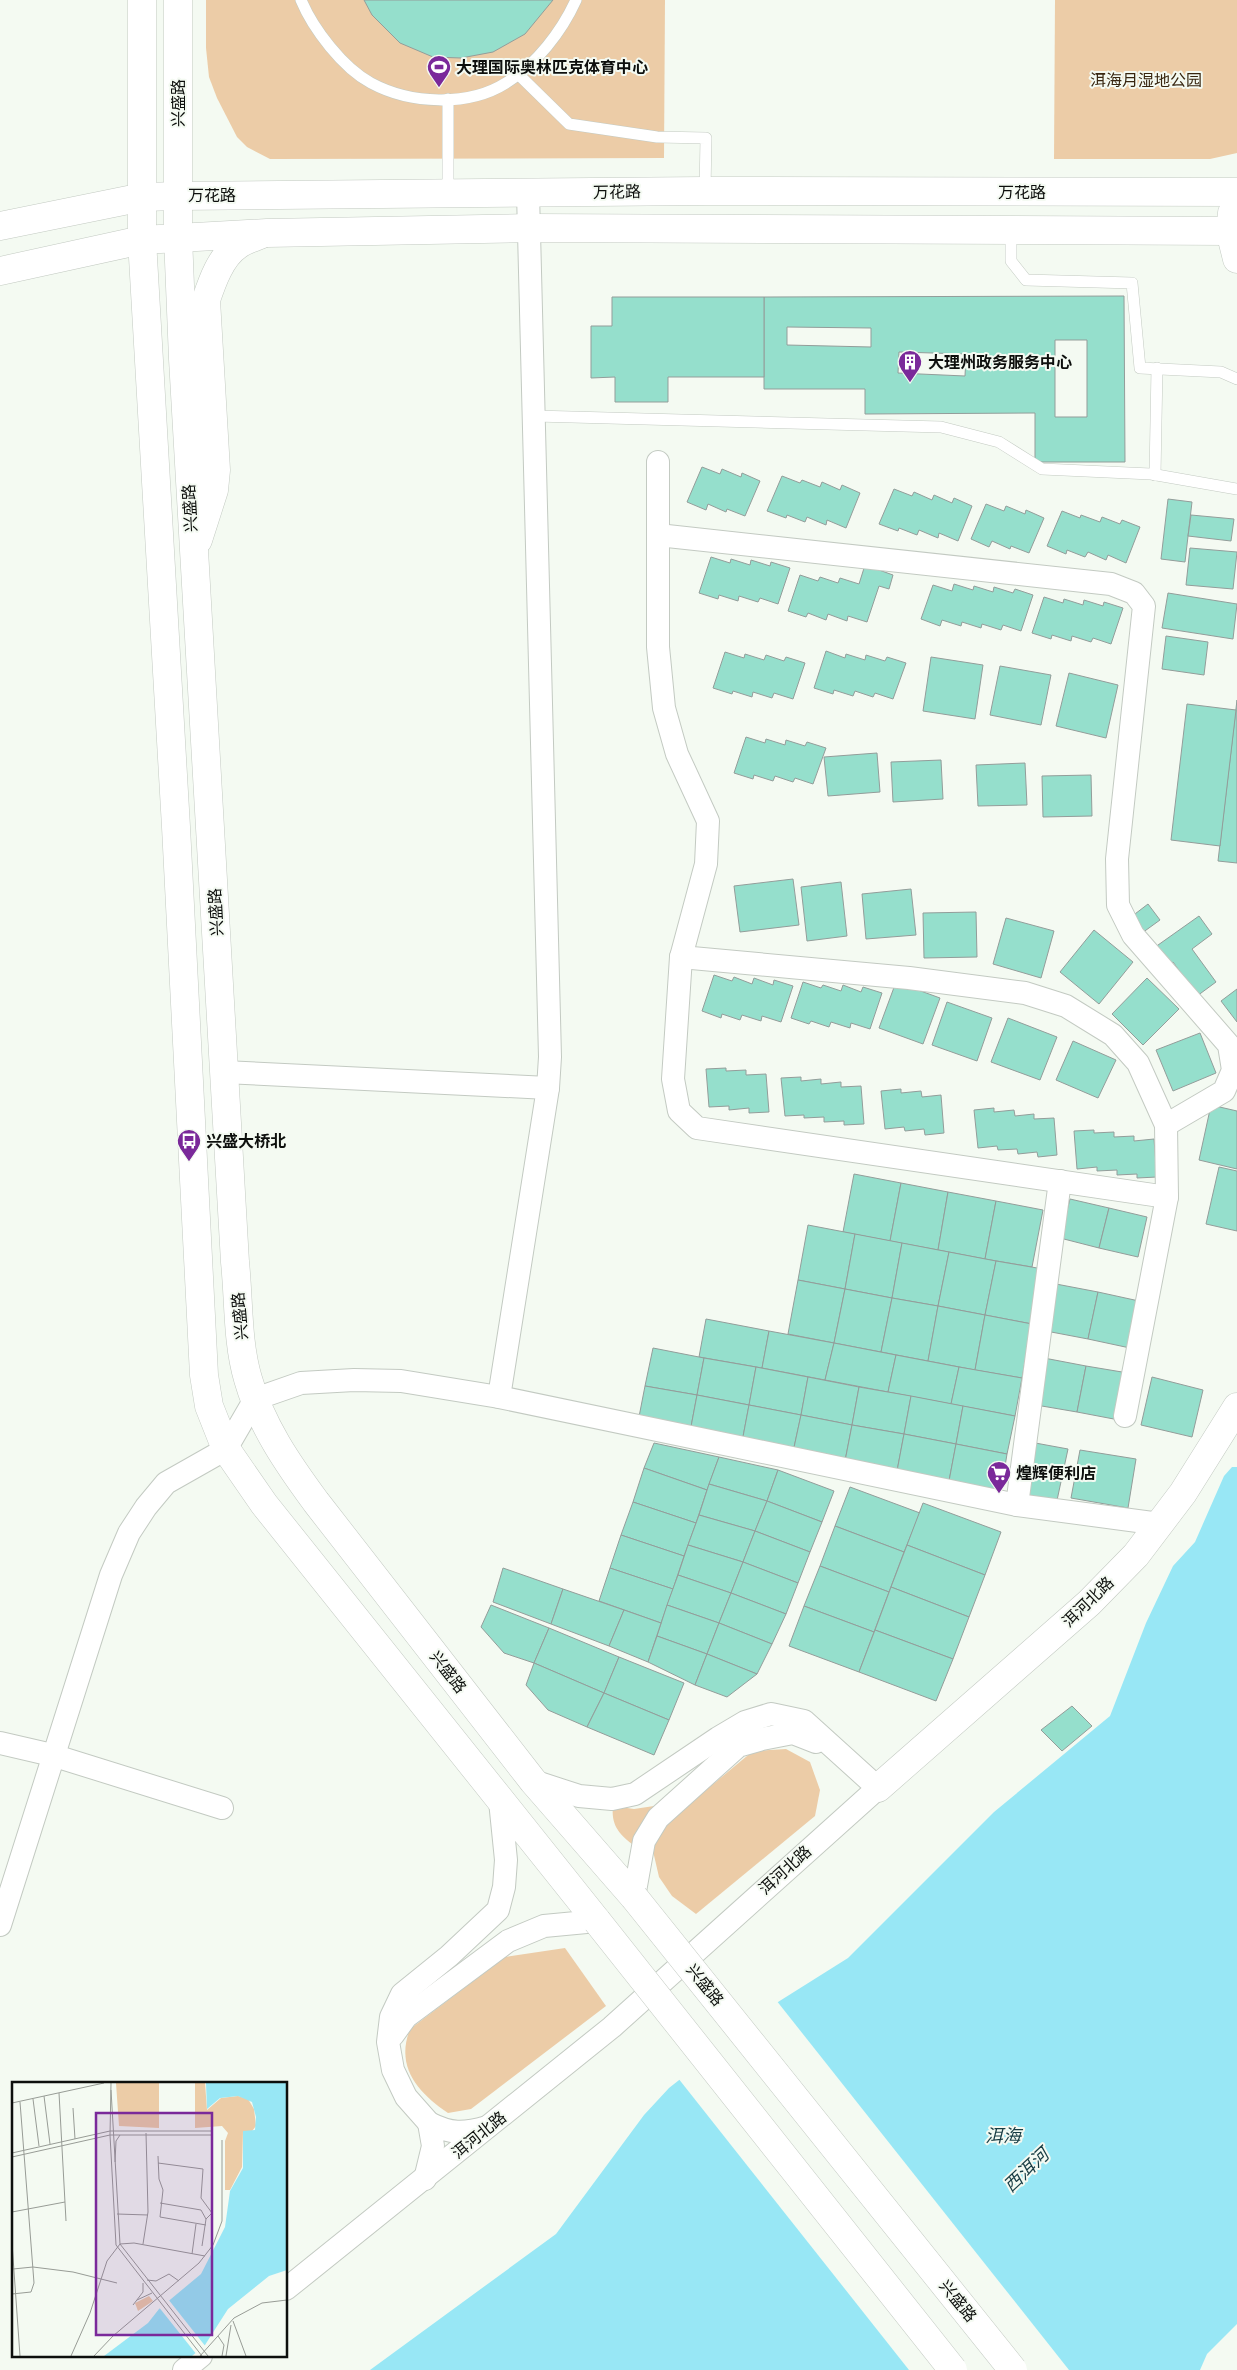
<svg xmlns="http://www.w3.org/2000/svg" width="1237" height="2370" font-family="'Public Sans','Noto Sans SC',sans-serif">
	<rect width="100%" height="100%" fill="#f4faf2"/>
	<g fill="#eccca7">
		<polygon points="206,0 665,0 664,158 270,159 247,147 237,137 217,98 209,77 206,48"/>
		<polygon points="1055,0 1237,0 1237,153 1210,159 1054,159"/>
		<polygon points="786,1749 810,1762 820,1790 815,1816 696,1914 672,1896 659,1877 653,1851 659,1829 753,1751"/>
		<path d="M 613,1806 L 634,1809 L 654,1806 L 632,1844 C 618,1833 611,1824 613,1806 Z"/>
		<path d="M 565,1948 L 606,2006 L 471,2109 L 448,2113 C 418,2093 395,2067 410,2029 L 505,1957 Z"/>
	</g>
	<polygon fill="#98e7f5" points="1232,1467 1237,1467 1237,2324 1207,2354 1200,2370 370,2370 556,2234 644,2115 669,2088 778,2002 848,1958 994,1812 1110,1716 1146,1623 1173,1566 1195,1542 1224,1476"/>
	<polygon fill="#f4faf2" points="776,2000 1069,2370 909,2370 678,2078"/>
	<g fill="#95dfcc" stroke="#939d9a" fill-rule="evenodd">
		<polygon points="364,0 553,0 525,34 493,52 461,58 433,57 400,43 372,15"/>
		<path d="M 1124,296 L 1125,462 L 1035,462 L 1035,413 L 865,414 L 865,389 L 764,389 L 764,297 ZM 787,327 L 871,328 L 871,347 L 787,345 ZM 1055,340 L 1087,340 L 1087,417 L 1055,417 ZM 899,352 L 966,354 L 965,376 L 898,373 Z"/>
		<polygon points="612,297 764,297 764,377 668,377 668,402 615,402 615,377 591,378 591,326 612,326"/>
		<polygon points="702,467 720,474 722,469 741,477 742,473 760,481 745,516 727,509 726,512 708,504 706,510 687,502"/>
		<polygon points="782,476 800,483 802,480 820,487 822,482 840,490 842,485 860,493 846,528 827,520 826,525 807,517 805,522 787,515 786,518 767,511"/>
		<polygon points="894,489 912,496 914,492 932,500 934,495 952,503 954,498 972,506 958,541 939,533 938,538 919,530 917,535 899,528 898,531 879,524"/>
		<polygon points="1168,499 1192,502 1185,562 1161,559"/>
		<polygon points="986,504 1004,511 1006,506 1025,514 1026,510 1044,518 1029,553 1011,546 1010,549 992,541 989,547 971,539"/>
		<polygon points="1062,511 1080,518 1081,515 1100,522 1102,517 1120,524 1122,520 1140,527 1126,563 1108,555 1106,560 1088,552 1085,557 1067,550 1066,554 1047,546"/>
		<polygon points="1191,515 1234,519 1231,541 1188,536"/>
		<polygon points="1190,548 1237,552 1233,589 1186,585"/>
		<polygon points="711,557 730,563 731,559 750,565 751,560 770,566 771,562 790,568 778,604 760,598 758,602 739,596 738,601 719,595 718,599 699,593"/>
		<polygon points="865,565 893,575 889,589 879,586 867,622 848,616 847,621 828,614 826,620 808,613 806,617 788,611 800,575 818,581 820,577 838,583 840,578 859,584"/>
		<polygon points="954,584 973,590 974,586 993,592 994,587 1013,593 1015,589 1033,595 1021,631 1003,625 1001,630 982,624 981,628 962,622 961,626 942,620 940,626 921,619 933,585 952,591"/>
		<polygon points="1168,593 1237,604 1233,639 1162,628"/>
		<polygon points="1044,597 1063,603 1064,599 1083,605 1084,600 1103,606 1104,602 1123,608 1111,644 1093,638 1091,642 1072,636 1071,641 1052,635 1051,639 1032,633"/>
		<polygon points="1166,636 1208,642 1204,675 1162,669"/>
		<polygon points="826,651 845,658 846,654 865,660 866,655 885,661 887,657 906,663 893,699 875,693 873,697 855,691 853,696 834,690 833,694 814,688"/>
		<polygon points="725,652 744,658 745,654 764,660 766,655 784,661 786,657 805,663 793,699 774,693 772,698 753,692 752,697 733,691 732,694 713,688"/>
		<polygon points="931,657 983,665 975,719 923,711"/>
		<polygon points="1000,666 1051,675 1041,725 990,715"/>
		<polygon points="1069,673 1118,685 1106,738 1056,726"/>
		<polygon points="1237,700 1237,863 1218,861"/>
		<polygon points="1187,704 1236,710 1220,846 1171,840"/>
		<polygon points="746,737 765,743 766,739 785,745 786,740 805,746 807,742 826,748 813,784 795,778 793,782 775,776 773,781 754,775 753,779 734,773"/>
		<polygon points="877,753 880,792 828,796 824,757"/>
		<polygon points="941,760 943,799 893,802 891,762"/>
		<polygon points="1025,763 1027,805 978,806 976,765"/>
		<polygon points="1091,775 1092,816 1043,817 1042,776"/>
		<polygon points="793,879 799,925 740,932 734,886"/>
		<polygon points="841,882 847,936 807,941 801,887"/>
		<polygon points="911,889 916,935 866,939 862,894"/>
		<polygon points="1148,904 1160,920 1142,933 1131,917"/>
		<polygon points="976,912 977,957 924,958 923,913"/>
		<polygon points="1199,916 1212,934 1192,949 1216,982 1197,996 1173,962 1165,968 1151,950"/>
		<polygon points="1006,918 1054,931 1041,978 993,964"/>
		<polygon points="1094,930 1133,962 1099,1004 1060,972"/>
		<polygon points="714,975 732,981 734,977 752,984 754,978 773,985 774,980 793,986 781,1022 762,1016 761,1021 742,1015 740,1020 722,1014 721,1018 702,1011"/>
		<polygon points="1147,978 1179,1009 1143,1045 1112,1014"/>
		<polygon points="803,982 821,988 823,985 841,991 843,985 861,992 863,987 882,993 870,1029 851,1023 850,1028 831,1022 829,1027 811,1021 809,1024 791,1018"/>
		<polygon points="896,982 940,998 923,1044 879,1028"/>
		<polygon points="1237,989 1237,1022 1221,1001"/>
		<polygon points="947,1002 992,1018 977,1061 932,1045"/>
		<polygon points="1008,1018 1057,1037 1040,1080 991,1062"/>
		<polygon points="1200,1033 1216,1073 1173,1091 1156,1050"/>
		<polygon points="1073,1041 1116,1060 1098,1098 1056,1080"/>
		<polygon points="726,1068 726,1071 746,1070 746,1075 766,1074 769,1112 749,1113 749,1108 729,1110 729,1106 709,1107 706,1069"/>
		<polygon points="801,1077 801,1081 821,1079 821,1084 841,1082 841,1087 861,1086 864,1124 844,1125 844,1121 824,1122 824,1117 804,1118 804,1115 785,1116 781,1078"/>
		<polygon points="901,1089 901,1093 921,1091 922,1097 941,1095 944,1133 925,1135 924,1129 905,1131 904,1127 885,1129 881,1091"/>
		<polygon points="1211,1105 1237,1111 1237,1169 1199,1160"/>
		<polygon points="994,1108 994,1112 1014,1110 1015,1116 1034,1114 1034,1119 1054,1118 1057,1155 1038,1157 1037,1152 1018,1154 1017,1149 998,1150 997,1146 978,1148 974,1110"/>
		<polygon points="1094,1130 1094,1133 1114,1132 1114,1137 1134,1136 1134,1141 1154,1139 1157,1177 1137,1178 1137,1174 1117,1175 1117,1170 1097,1171 1097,1167 1077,1169 1074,1131"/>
		<polygon points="1219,1167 1237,1171 1237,1231 1206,1224"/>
		<polygon points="854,1174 901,1183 890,1241 843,1232"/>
		<polygon points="901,1183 948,1192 938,1250 890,1241"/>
		<polygon points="948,1192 996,1201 985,1259 938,1250"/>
		<polygon points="1070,1199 1109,1208 1099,1248 1060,1238"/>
		<polygon points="996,1201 1043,1210 1032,1267 985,1259"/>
		<polygon points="1109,1208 1147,1217 1138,1257 1099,1248"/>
		<polygon points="808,1225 855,1234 845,1289 798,1280"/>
		<polygon points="855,1234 902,1243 892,1298 845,1289"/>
		<polygon points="902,1243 949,1252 938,1306 892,1298"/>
		<polygon points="949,1252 996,1261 985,1315 938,1306"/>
		<polygon points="996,1261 1043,1269 1032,1324 985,1315"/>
		<polygon points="798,1280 845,1289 834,1343 788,1334"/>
		<polygon points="1056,1284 1098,1292 1088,1339 1046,1331"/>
		<polygon points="845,1289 892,1298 881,1352 834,1343"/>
		<polygon points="1098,1292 1139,1301 1130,1348 1088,1339"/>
		<polygon points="892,1298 938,1306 928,1361 881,1352"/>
		<polygon points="938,1306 985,1315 975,1370 928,1361"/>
		<polygon points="985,1315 1032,1324 1022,1378 975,1370"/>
		<polygon points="706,1319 769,1331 762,1368 699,1357"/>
		<polygon points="769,1331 834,1343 825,1380 762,1368"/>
		<polygon points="834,1343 896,1355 888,1392 825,1380"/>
		<polygon points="653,1348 704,1358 697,1395 645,1386"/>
		<polygon points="896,1355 959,1367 951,1404 888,1392"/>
		<polygon points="704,1358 756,1367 749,1405 697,1395"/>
		<polygon points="1044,1358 1086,1366 1077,1412 1036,1405"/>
		<polygon points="1086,1366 1128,1373 1119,1420 1077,1412"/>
		<polygon points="756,1367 808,1377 801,1415 749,1405"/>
		<polygon points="959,1367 1022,1378 1015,1416 951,1404"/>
		<polygon points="808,1377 859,1387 852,1425 801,1415"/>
		<polygon points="1152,1377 1203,1390 1192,1437 1141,1425"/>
		<polygon points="645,1386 697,1395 690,1432 638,1422"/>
		<polygon points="859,1387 911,1396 904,1434 852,1425"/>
		<polygon points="697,1395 749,1405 742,1442 690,1432"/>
		<polygon points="911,1396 963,1406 956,1444 904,1434"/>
		<polygon points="749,1405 801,1415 793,1452 742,1442"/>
		<polygon points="963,1406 1015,1416 1007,1454 956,1444"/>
		<polygon points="801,1415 852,1425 845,1461 793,1452"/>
		<polygon points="852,1425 904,1434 897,1471 845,1461"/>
		<polygon points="904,1434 956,1444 949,1481 897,1471"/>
		<polygon points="1019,1440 1068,1449 1056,1505 1008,1495"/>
		<polygon points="654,1443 719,1457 707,1490 644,1468"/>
		<polygon points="956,1444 1007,1454 1001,1491 949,1481"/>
		<polygon points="1080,1450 1136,1459 1128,1508 1071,1498"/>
		<polygon points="719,1457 778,1470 767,1501 709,1484"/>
		<polygon points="644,1468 707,1490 696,1523 633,1502"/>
		<polygon points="778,1470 834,1491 822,1522 767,1501"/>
		<polygon points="709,1484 767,1501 755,1531 699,1515"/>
		<polygon points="850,1487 920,1513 904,1552 835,1526"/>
		<polygon points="767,1501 822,1522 810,1552 755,1531"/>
		<polygon points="633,1502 696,1523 684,1556 621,1535"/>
		<polygon points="923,1503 1001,1532 985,1575 907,1545"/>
		<polygon points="699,1515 755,1531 743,1562 688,1545"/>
		<polygon points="835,1526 904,1552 889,1592 820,1566"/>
		<polygon points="755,1531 810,1552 798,1583 743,1562"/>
		<polygon points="621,1535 684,1556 673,1589 610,1568"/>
		<polygon points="688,1545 743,1562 731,1593 678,1575"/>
		<polygon points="907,1545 985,1575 969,1617 891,1587"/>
		<polygon points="743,1562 798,1583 786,1614 731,1593"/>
		<polygon points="820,1566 889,1592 874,1632 804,1606"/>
		<polygon points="503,1568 563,1589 551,1624 493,1602"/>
		<polygon points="610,1568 673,1589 661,1623 599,1601"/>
		<polygon points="678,1575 731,1593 719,1623 667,1605"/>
		<polygon points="891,1587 969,1617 953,1659 875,1630"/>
		<polygon points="563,1589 624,1610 609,1646 551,1624"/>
		<polygon points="731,1593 786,1614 772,1644 719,1623"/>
		<polygon points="491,1605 549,1628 534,1663 504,1653 481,1627"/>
		<polygon points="667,1605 719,1623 707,1654 657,1636"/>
		<polygon points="804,1606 874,1632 859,1672 789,1646"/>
		<polygon points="624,1610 661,1623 648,1662 609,1646"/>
		<polygon points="719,1623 772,1644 757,1674 707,1654"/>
		<polygon points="549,1628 619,1657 604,1693 534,1663"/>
		<polygon points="875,1630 953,1659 936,1701 859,1672"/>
		<polygon points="657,1636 707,1654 695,1685 648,1662"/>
		<polygon points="707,1654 757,1674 727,1697 695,1685"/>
		<polygon points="619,1657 684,1683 669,1720 604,1693"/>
		<polygon points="534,1663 604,1693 587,1727 548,1710 526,1685"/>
		<polygon points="604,1693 669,1720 654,1755 587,1727"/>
		<polygon points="1072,1706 1092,1726 1062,1751 1041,1730"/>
	</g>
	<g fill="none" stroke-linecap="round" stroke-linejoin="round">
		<g stroke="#c3cac2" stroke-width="12">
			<g id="lane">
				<path d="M 301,0 C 313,29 343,68 371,83 C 410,104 468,107 506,83 C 536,65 562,31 576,0"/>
				<polyline points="519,75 569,124 657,137 706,138 705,191"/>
				<polyline points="448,99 448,193"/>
				<polyline points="1011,231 1011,261 1026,280 1132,283 1140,368 1221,372 1237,379"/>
				<polyline points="535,416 941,427 999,442 1042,469 1151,474 1237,489"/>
				<polyline points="1155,475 1157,368"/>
			</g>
		</g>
		<g stroke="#c3cac2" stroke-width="24">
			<g id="street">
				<polyline points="658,462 658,647 664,708 677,754 708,821 706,864 681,957 673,1079 679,1111 697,1128 1167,1197"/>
				<polyline points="658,535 1111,584 1134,593 1144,606 1117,859 1118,905 1133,935 1229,1045 1233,1070 1224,1091 1166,1125"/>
				<polyline points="681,957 909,978 1025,993 1066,1006 1113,1035 1138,1063 1166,1125 1167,1197 1125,1416"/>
				<polyline points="224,1072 548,1088"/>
				<polyline points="499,1397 548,1088 550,1057 528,193"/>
				<polyline points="1017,1505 1060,1181"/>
				<polyline points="0,1743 52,1755 222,1808"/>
				<polyline points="634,1897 644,1841 658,1818 738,1746 762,1739 793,1733 816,1742"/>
				<polyline points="0,1925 111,1575 129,1533 146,1507 166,1483 226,1449 255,1399 301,1383 354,1380 401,1381 499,1397 1017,1505 1160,1524"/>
				<polyline points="393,2035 406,2017 508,1941 544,1926 597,1921"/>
				<polyline points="429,2123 406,2097 393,2070 388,2042 391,2017 402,1994 449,1956 498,1910 504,1887 506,1860 500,1801"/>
				<path d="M 425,2179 L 433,2146 L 429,2123 C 451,2134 463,2134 487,2127"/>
				<polyline points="286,2289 612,2027 878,1788 804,1721 771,1714 745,1722 718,1738 635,1794 612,1799 579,1796 533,1781"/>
				<polyline points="184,2370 201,2356"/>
			</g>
		</g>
		<g stroke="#c3cac2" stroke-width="29">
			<g id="secondary">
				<polyline points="142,0 142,240 176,827 204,1375 209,1406 226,1449 264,1504 597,1921"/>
				<path d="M 178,0 L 178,237 L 183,359 L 235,1262 C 239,1300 237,1342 248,1379 C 261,1425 288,1464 316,1502 L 533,1781 L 634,1897"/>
				<polyline points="1232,213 1230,231 1237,259"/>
				<polyline points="0,226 143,197 178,196 705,191 1237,192"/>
				<polyline points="0,271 142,240 267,233 530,228 1230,231"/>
				<path d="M 198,540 L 214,490 L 216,470 L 206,300 C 212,282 221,256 238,245 C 244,240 253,238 260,235"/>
				<polyline points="878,1788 1089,1603 1136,1555 1183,1493 1237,1407"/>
			</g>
		</g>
		<use href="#lane" stroke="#fff" stroke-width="11"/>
		<use href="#street" stroke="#fff" stroke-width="22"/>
		<use href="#secondary" stroke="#fff" stroke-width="28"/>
		<g stroke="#c3cac2" stroke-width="29" stroke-linecap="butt">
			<g id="secondary-bridge">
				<polyline points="634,1897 1013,2370"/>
				<polyline points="597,1921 953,2370"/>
			</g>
		</g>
		<use href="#secondary-bridge" stroke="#fff" stroke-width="28"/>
	</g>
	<defs>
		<g id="stadium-pin" transform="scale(1.25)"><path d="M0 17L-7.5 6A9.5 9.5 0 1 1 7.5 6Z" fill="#7a299a" stroke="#f4faf2"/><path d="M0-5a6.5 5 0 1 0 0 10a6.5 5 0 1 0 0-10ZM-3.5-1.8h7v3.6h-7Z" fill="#fff"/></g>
		<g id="building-pin" transform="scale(1.25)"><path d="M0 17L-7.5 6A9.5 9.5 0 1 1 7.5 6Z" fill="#7a299a" stroke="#f4faf2"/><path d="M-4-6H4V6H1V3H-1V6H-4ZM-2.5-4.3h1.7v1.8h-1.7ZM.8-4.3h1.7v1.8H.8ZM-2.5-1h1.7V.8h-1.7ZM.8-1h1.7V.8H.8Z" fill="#fff"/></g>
		<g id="bus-pin" transform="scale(1.25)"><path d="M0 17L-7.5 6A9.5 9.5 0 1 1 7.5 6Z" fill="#7a299a" stroke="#f4faf2"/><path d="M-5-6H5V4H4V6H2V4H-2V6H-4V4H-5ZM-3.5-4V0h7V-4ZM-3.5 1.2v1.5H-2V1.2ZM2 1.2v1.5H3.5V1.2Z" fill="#fff"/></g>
		<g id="supermarket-pin" transform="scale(1.25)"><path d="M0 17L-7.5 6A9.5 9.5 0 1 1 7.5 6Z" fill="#7a299a" stroke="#f4faf2"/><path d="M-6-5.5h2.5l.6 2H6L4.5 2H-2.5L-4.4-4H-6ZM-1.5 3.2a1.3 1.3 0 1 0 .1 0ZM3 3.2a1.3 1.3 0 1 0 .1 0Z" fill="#fff"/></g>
	</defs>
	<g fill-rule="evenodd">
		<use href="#stadium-pin" x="439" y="67"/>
		<use href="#building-pin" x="910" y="362"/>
		<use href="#bus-pin" x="189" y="1141"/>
		<use href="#supermarket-pin" x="999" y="1473"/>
	</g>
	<g text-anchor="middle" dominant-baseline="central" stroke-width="4" stroke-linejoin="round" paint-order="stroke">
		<g font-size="16" font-weight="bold" fill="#0d0f0d" stroke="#f4faf2" text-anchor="start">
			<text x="456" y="67">大理国际奥林匹克体育中心</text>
			<text x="928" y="362">大理州政务服务中心</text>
			<text x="206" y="1141">兴盛大桥北</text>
			<text x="1016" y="1473">煌辉便利店</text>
		</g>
		<g font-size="16" fill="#382610" stroke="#f4faf2">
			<text x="1146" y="80">洱海月湿地公园</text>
		</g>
		<g font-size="16" fill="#0d0f0d" stroke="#f4faf2">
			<text transform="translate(178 103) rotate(-90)">兴盛路</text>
			<text transform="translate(617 192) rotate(-1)">万花路</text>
			<text x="1022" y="192">万花路</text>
			<text x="212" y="195">万花路</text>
			<text transform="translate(190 508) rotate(-93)">兴盛路</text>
			<text transform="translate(216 912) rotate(-93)">兴盛路</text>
			<text transform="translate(240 1316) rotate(-95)">兴盛路</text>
			<text transform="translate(1088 1602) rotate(-44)">洱河北路</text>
			<text transform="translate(448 1672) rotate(52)">兴盛路</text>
			<text transform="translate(785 1870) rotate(-42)">洱河北路</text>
			<text transform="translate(705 1985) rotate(51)">兴盛路</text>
			<text transform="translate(479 2135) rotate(-39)">洱河北路</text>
			<text transform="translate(958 2301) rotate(51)">兴盛路</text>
		</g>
		<g font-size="18" font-style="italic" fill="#173c43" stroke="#f4faf2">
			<text x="1003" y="2135">洱海</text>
			<text transform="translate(1026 2170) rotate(-43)">西洱河</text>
		</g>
	</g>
	<g transform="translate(12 2082)">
		<rect width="275" height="275" fill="#f4faf2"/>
		<path d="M 104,1 L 147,1 L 147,46 L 107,44 ZM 183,1 L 193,1 L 195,28 L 209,16 L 226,14 L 236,17 L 242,27 L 244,44 L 240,49 L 231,49 L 230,85 L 218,108 L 213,108 L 213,59 L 216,51 L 210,44 L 183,46 ZM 137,214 L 141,219 L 126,229 L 123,221 Z" fill="#eccca7"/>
		<path d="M 194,1 L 275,1 L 275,188 L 257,194 L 216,227 L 193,263 L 180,274 L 92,274 L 136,241 L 147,227 L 189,192 L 213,145 L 218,109 L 231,86 L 231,49 L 243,48 L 244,35 L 240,20 L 226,14 L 208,16 L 195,27 Z" fill="#98e7f5"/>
		<path d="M 156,217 L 194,265 L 185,273 L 146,224 Z" fill="#f4faf2"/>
		<path fill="none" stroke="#989c96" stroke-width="1" d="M 99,1 L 98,53 L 104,163 L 190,274M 99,8 L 108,162 L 196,274M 47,11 L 54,139M 32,14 L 38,62M 21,17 L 27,64M 0,21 L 92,1M 61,26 L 63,57M 0,71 L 98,49 L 201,49M 146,74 L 147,97 L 151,108 L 148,135 L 194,143M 0,75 L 98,53 L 200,53M 103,80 L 104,59 L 108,53M 146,81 L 191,87 L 189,116 L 200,131 L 194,137M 148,121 L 189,128 L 194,137 L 190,164M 0,130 L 53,120M 105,132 L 136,133M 0,161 L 8,274M 131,162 L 136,130 L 134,51M 180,172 L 184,142M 1,187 L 21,185 L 61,190 L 105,201M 135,198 L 144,199 L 157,192 L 167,199M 0,212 L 19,210 L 22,201 L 8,20M 125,218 L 140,211M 121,223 L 131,210 L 131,201M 221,239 L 234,274M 206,254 L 212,263 L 210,274M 59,274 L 78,231 L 95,179 L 108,162 L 122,161 L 193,174M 82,274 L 101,254 L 187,181 L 201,163 L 210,139 L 210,58M 188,274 L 222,236 L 250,221 L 275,218M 214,274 L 219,243"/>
		<path fill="#7a299a" fill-opacity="0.15" stroke="#7a299a" stroke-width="2.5" d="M 84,31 L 200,31 L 200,253 L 84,253 Z"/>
		<rect width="275" height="275" fill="none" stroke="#0d0f0d" stroke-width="2.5"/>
	</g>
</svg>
